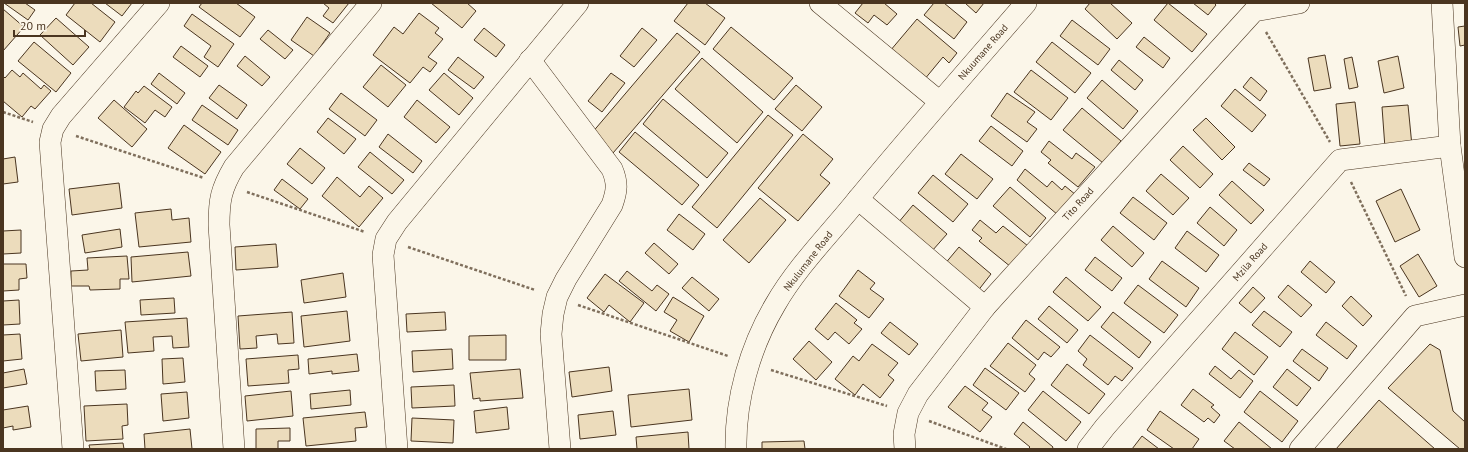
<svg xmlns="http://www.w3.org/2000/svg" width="1468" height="452" font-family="'PT Sans',sans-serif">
	<rect width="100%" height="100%" fill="#fbf6e9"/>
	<g fill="#ecdcbc" stroke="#4a3520">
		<polygon points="4,3 25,3 35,10 28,20"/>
		<polygon points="75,3 91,3 115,22 100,42 66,15"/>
		<polygon points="105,3 132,3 122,16"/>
		<polygon points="202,3 236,3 255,17 240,37 199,7"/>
		<polygon points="323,3 349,3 333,23 323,16 329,8"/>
		<polygon points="431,3 467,3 476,11 462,28"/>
		<polygon points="688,3 705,3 725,18 705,45 674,21"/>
		<polygon points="863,3 884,3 897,14 887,25 874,15 868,23 855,13"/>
		<polygon points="934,3 944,3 967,22 954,39 924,15"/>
		<polygon points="965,3 984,3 976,13"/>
		<polygon points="1090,3 1110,3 1132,23 1117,39 1085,9"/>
		<polygon points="1168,3 1207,34 1192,52 1154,20"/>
		<polygon points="1193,3 1214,3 1216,5 1208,15"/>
		<polygon points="3,9 24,27 3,51"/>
		<polygon points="419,13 439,28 435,33 443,39 428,57 437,63 430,72 423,67 410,83 373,55 394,27 403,34"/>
		<polygon points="192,14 234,44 218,67 204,57 211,46 184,26"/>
		<polygon points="307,17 330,33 314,56 291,40"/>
		<polygon points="56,18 89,47 73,65 40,35"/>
		<polygon points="917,19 957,53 949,63 943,57 924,80 890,51"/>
		<polygon points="1072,20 1110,49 1098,65 1060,36"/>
		<polygon points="1465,26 1465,45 1460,46 1458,27"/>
		<polygon points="731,27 793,78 774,100 713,49"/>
		<polygon points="484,28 505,45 496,57 474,40"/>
		<polygon points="642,28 657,40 634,67 620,56"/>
		<polygon points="268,30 293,50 285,59 260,39"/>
		<polygon points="677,33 700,52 613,153 591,134"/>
		<polygon points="1144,37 1170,58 1163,68 1136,47"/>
		<polygon points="34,42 71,73 56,92 18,61"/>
		<polygon points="1052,42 1091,73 1075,93 1036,62"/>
		<polygon points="181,46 208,66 200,77 173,57"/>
		<polygon points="1325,55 1331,88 1314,91 1308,58"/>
		<polygon points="245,56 270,77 262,86 237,66"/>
		<polygon points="1398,56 1404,88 1384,93 1378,61"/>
		<polygon points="458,57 484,77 474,89 448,70"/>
		<polygon points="1352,57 1358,87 1349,89 1344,59"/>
		<polygon points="702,58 763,112 737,143 675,89"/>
		<polygon points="1119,60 1143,80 1135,90 1111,70"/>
		<polygon points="381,65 406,85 388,107 363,87"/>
		<polygon points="12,70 20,77 23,73 41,89 44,85 51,91 35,109 31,106 22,117 3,101 3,76 5,78"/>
		<polygon points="1031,70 1068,98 1051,120 1014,92"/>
		<polygon points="159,73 185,93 177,104 151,84"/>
		<polygon points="444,73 473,98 459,115 429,90"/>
		<polygon points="611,73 625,83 602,112 588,101"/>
		<polygon points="1251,77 1267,91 1260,101 1243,87"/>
		<polygon points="1102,80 1138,111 1123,129 1087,98"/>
		<polygon points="219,85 247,105 237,119 209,98"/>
		<polygon points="796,85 822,107 802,131 775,109"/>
		<polygon points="144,86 172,107 165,117 155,110 145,123 124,107 136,91 138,93"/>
		<polygon points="1235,89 1266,115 1252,132 1221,106"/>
		<polygon points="341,93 377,120 365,136 329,109"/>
		<polygon points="1007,93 1035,112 1027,122 1037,129 1027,142 991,116"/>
		<polygon points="663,99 728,153 707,178 643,124"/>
		<polygon points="114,100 147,129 132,147 98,118"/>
		<polygon points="417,100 450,127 436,143 404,117"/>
		<polygon points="1355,102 1360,144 1340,146 1336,104"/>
		<polygon points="202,105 238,130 228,145 192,120"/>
		<polygon points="1408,105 1412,146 1385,148 1382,107"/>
		<polygon points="1082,108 1121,141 1103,163 1063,130"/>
		<polygon points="768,115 793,135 717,228 692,207"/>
		<polygon points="328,118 356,139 344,154 317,132"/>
		<polygon points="1206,118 1235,147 1222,160 1193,130"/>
		<polygon points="184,125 221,152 205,174 168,148"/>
		<polygon points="991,126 1023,151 1012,166 979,141"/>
		<polygon points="635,132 699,185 682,205 619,152"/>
		<polygon points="388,134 422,161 413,173 379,147"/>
		<polygon points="803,134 833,159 820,175 830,183 798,221 758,188"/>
		<polygon points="1049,141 1072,159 1076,153 1095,167 1078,187 1048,163 1051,160 1041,152"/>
		<polygon points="1183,146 1213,174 1200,188 1170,160"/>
		<polygon points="300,148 325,168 312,184 287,164"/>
		<polygon points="370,152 404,180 392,194 358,167"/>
		<polygon points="961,154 993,179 977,199 945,174"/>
		<polygon points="15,157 18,182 3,184 3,159"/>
		<polygon points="1249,163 1270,179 1264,186 1243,170"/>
		<polygon points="1025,169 1047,187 1052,181 1062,190 1065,186 1076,195 1058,215 1017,180"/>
		<polygon points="1161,174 1189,198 1173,215 1146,191"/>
		<polygon points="933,175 968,204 953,222 918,193"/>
		<polygon points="337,177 360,197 369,186 383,198 359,227 322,196"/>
		<polygon points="282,179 308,199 300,209 274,190"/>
		<polygon points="1232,181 1264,210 1251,224 1219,195"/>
		<polygon points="119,183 122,208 72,215 69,189"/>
		<polygon points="1010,187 1046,218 1030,237 993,206"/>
		<polygon points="1401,189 1420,230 1395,242 1376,201"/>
		<polygon points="1133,197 1167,223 1154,240 1120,213"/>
		<polygon points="760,198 786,220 749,263 723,240"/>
		<polygon points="913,205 947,234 932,251 898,223"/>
		<polygon points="1210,207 1237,230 1224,246 1197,223"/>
		<polygon points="171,209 172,220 189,218 191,242 139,247 135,213"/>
		<polygon points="679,214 705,234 693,250 667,230"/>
		<polygon points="980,220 996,233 1003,226 1028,246 1011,267 979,241 982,238 972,230"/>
		<polygon points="1113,226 1144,253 1132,267 1101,240"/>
		<polygon points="120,229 122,247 85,253 82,235"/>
		<polygon points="21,230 21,253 3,254 3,231"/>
		<polygon points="1187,231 1219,255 1206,272 1175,248"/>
		<polygon points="654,243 678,264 669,274 645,253"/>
		<polygon points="276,244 278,267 236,270 235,247"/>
		<polygon points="959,247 991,274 977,292 944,265"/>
		<polygon points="188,252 191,276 132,282 131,257"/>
		<polygon points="1418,254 1437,286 1419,297 1400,266"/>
		<polygon points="127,256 129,279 120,279 120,289 90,290 89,286 71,286 71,271 88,270 87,258"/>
		<polygon points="1095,257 1122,278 1112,291 1085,270"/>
		<polygon points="1162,261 1199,288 1186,307 1149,279"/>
		<polygon points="1310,261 1335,282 1326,293 1301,272"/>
		<polygon points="3,264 26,264 27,278 19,279 19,290 3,291"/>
		<polygon points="858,270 875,283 870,289 884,299 869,318 839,296"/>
		<polygon points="627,271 652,291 657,285 669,294 656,311 619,281"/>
		<polygon points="343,273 346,297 304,303 301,280"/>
		<polygon points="605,274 644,303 630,322 609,305 604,312 587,298"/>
		<polygon points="692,277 719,299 709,311 682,288"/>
		<polygon points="1066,277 1101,307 1088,321 1053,292"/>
		<polygon points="1138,285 1178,315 1164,333 1124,303"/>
		<polygon points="1288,285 1312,305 1301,317 1278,297"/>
		<polygon points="1253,287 1265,298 1251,313 1239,303"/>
		<polygon points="1351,296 1372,316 1363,326 1342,306"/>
		<polygon points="673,297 704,316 689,342 670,331 677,320 664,312"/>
		<polygon points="174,298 175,313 141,315 140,300"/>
		<polygon points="19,300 20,324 3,325 3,301"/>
		<polygon points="836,303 857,320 854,323 862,329 849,344 835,332 828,340 815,329"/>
		<polygon points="1049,306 1078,330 1067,343 1038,319"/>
		<polygon points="347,311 350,341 304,347 301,316"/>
		<polygon points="1264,311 1292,332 1280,347 1252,325"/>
		<polygon points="292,312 294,343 278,344 277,334 256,336 257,348 240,349 238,316"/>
		<polygon points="445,312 446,330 407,332 406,314"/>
		<polygon points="1113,312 1151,342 1139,358 1101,327"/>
		<polygon points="187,318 189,347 173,348 172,336 153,337 154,351 128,353 125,322"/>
		<polygon points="1026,320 1060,347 1051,357 1044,352 1038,360 1012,338"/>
		<polygon points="890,322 918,344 909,355 881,333"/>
		<polygon points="1326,322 1357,346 1347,359 1316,335"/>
		<polygon points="121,330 123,357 81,361 78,334"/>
		<polygon points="1235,332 1268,357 1254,375 1222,349"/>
		<polygon points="20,334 22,359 3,361 3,335"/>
		<polygon points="506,335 506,360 469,360 469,336"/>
		<polygon points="1090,335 1133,368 1122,381 1115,376 1108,385 1083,365 1087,359 1078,351"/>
		<polygon points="809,341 832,362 816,380 793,359"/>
		<polygon points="1008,343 1036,365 1029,374 1035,379 1025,392 990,366"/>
		<polygon points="872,344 898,363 888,375 894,380 880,398 863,384 855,395 835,379 853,356 859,361"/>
		<polygon points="1430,344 1440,350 1453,411 1465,422 1465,449 1460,449 1388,388"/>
		<polygon points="452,349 453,369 413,372 412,351"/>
		<polygon points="1302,349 1328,368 1319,381 1293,361"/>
		<polygon points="357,354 359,371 332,374 332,371 309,374 308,359"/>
		<polygon points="298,355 299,369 288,370 289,383 248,386 246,359"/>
		<polygon points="183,358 185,382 163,384 162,359"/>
		<polygon points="1067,364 1105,394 1089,414 1051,385"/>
		<polygon points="1215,366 1231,379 1239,370 1253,381 1240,398 1209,374"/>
		<polygon points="609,367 612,391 572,397 569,372"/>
		<polygon points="985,368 1019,393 1006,410 973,385"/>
		<polygon points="24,369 27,384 3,388 3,373"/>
		<polygon points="520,369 523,398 480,401 480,398 473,399 470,373"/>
		<polygon points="1287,369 1311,388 1297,406 1273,387"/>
		<polygon points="125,370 126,389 96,391 95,371"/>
		<polygon points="454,385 455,406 412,408 411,387"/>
		<polygon points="965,386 988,403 982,410 992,417 980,432 948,407"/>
		<polygon points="689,389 692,420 631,427 628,395"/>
		<polygon points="1193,389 1214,405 1211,407 1220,415 1214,423 1208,418 1204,422 1181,405"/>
		<polygon points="350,390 351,405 311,409 310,394"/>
		<polygon points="291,391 293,416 247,421 245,396"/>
		<polygon points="1043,391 1081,422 1066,441 1028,410"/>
		<polygon points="1260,391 1298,421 1282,442 1244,412"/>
		<polygon points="187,392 189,418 163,421 161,394"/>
		<polygon points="1379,400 1435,449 1336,449"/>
		<polygon points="127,404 128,425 122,426 123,439 86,441 84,406"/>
		<polygon points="28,406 31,427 13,430 13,426 3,428 3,410"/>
		<polygon points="507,407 509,429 476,433 474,411"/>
		<polygon points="613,411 616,435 580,439 578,415"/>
		<polygon points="1160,411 1199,439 1192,449 1174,449 1147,430"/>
		<polygon points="365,412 367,427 355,428 356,441 306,446 303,418"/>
		<polygon points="412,418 454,420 453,443 411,441"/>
		<polygon points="1023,422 1053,447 1052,449 1028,449 1030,447 1014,434"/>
		<polygon points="1239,422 1272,449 1235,449 1224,441"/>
		<polygon points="290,428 290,441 278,441 278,449 256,449 256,429"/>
		<polygon points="190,429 192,449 145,449 144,434"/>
		<polygon points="688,432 689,449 637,449 636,437"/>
		<polygon points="1142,436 1159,449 1132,449"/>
		<polygon points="804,441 805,449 762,449 762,442"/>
		<polygon points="123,443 124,449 90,449 89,445"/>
	</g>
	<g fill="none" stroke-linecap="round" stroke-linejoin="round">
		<g stroke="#4a3520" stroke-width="22">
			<g id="minor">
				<polyline points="820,3 940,102"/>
				<polyline points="1442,3 1450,146 1465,257"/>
				<path d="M 530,60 L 612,169 C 618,183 617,191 612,205 L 566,279 L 557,297 L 553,314 L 551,334 L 560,449"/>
				<polyline points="858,199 985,307"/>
				<polyline points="73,449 50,142 53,129 61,116 159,3"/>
				<path d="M 234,449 L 219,225 C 219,200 221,189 234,167 L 371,3"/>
				<polyline points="397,449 383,255 386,239 397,222 578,3"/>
				<path d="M 736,449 C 735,400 750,347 775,305 C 795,270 824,240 849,210 C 907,139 967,71 1026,3"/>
				<polyline points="905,449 904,434 908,413 918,394 985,307 1254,11 1299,3"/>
				<polyline points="1088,449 1105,427 1340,160 1450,146"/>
				<polyline points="1300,449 1415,316 1465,305"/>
			</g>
		</g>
		<g stroke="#7f6f5c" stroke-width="2.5" stroke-dasharray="3 2" stroke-linecap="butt">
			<polyline points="1266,32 1330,142"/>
			<polyline points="3,112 33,122"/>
			<polyline points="76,136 204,178"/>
			<polyline points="1351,182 1406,296"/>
			<polyline points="247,192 365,232"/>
			<polyline points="408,247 535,290"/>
			<polyline points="578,305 728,356"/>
			<polyline points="771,370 887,406"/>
			<polyline points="929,421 1006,449"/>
		</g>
		<use href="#minor" stroke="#fbf6e9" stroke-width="21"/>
	</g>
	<g text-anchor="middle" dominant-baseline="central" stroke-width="3" stroke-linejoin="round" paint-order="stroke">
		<g font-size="10" fill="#4a3520" stroke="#fbf6e9">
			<text transform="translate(983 52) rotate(-49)">Nkuumane Road</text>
			<text transform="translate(1078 204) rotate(-48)">Tito Road</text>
			<text transform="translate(808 261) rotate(-52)">Nkulumane Road</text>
			<text transform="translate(1250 262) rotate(-49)">Mzila Road</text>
		</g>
	</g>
	<rect width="1468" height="452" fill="none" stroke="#4a3520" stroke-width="8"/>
	<path d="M14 30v6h71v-6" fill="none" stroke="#4a3520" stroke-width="2"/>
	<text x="20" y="30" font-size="12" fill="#4a3520" stroke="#fbf6e9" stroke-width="3" paint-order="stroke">20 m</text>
</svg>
